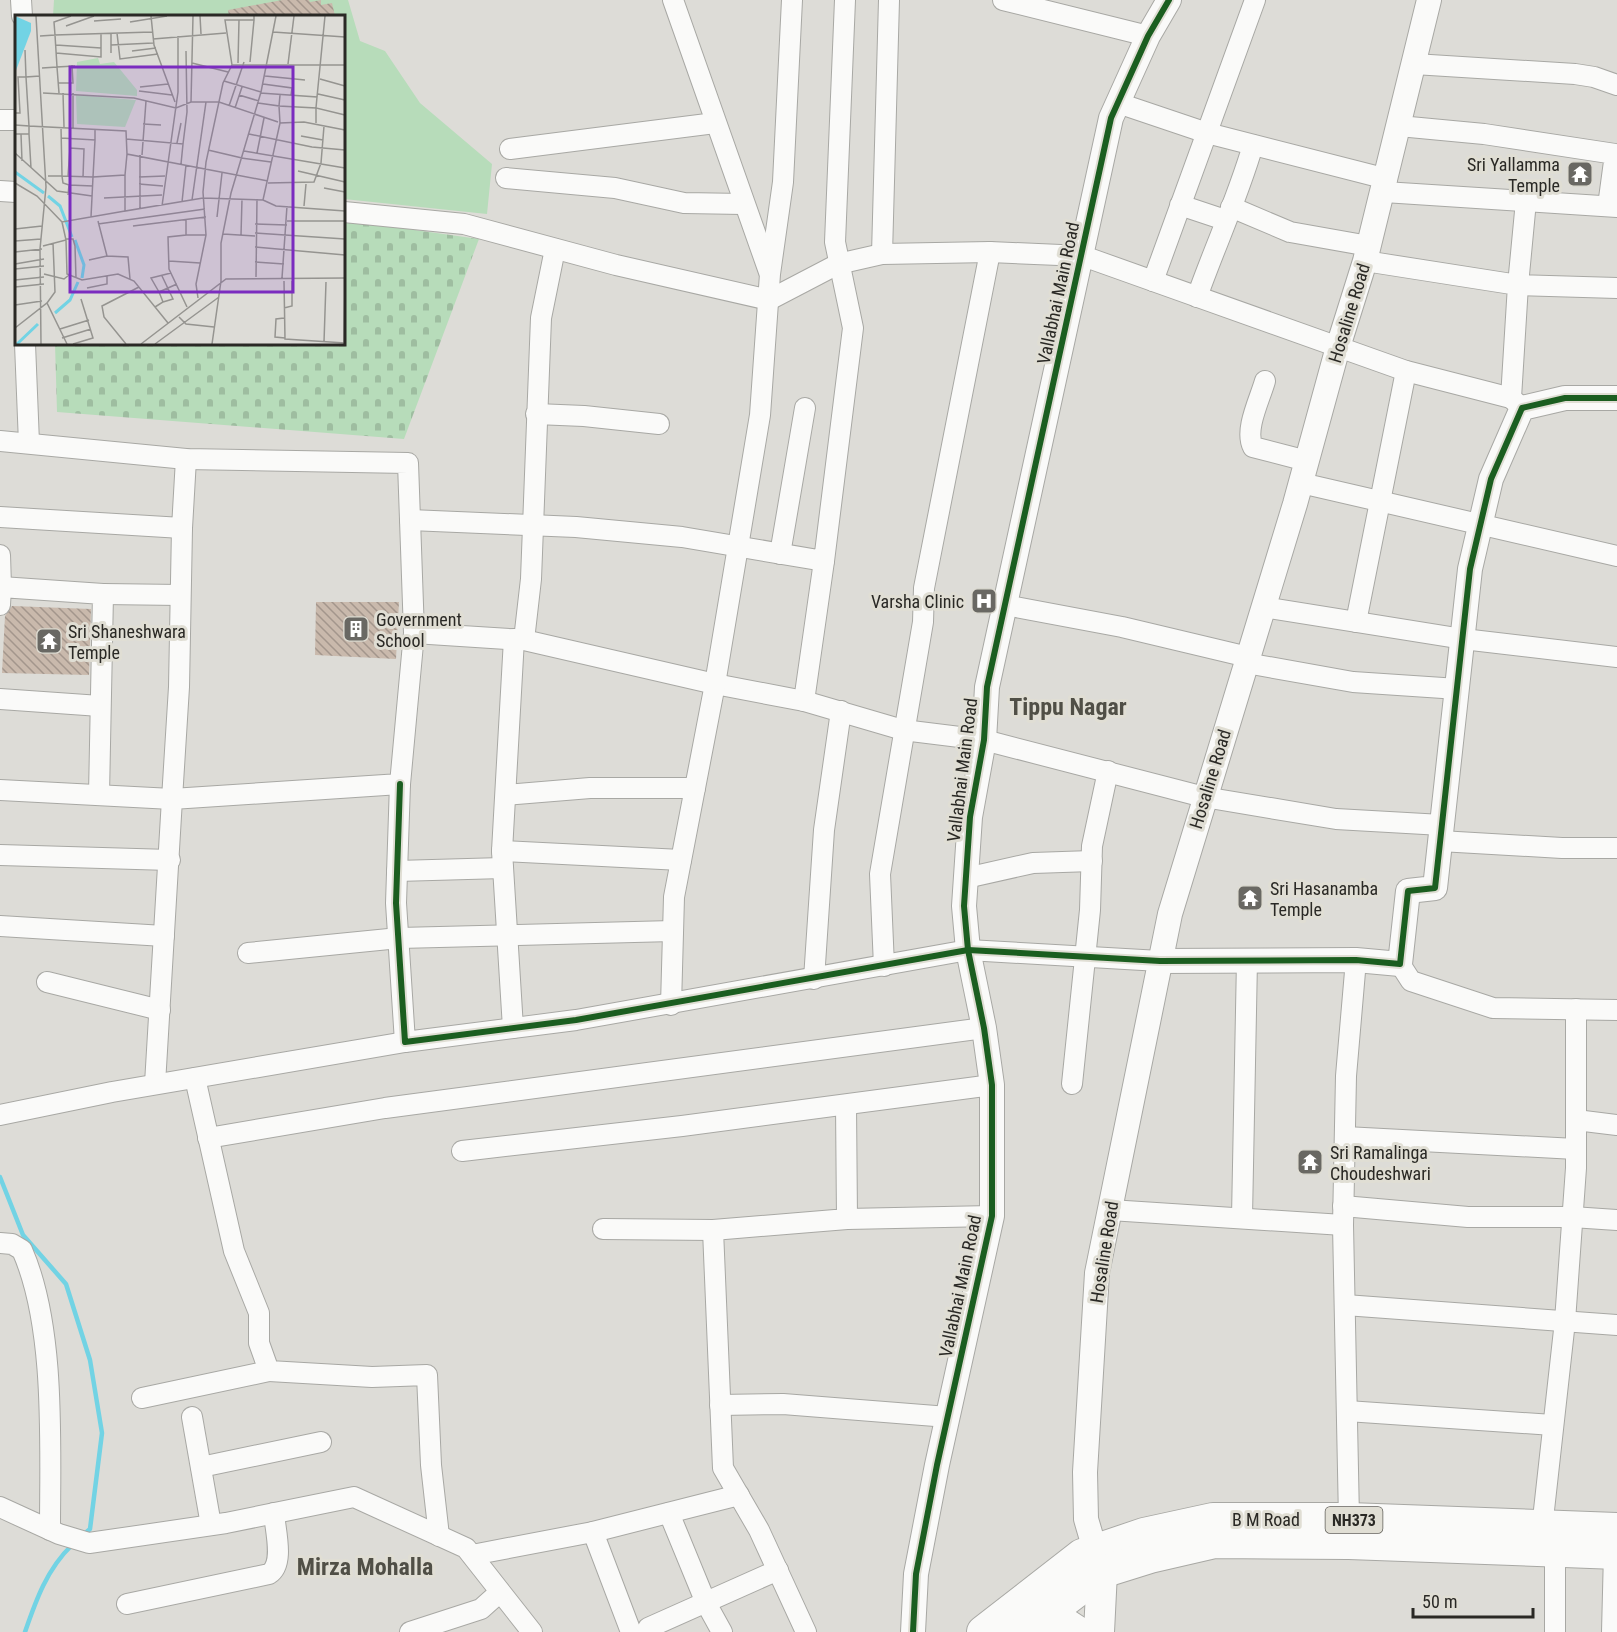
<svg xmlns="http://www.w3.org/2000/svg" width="1617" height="1632" font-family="'Roboto Condensed',sans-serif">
	<defs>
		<pattern id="cemetery-stones" width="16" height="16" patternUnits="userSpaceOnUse" patternTransform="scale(1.5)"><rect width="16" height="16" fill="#b7dcba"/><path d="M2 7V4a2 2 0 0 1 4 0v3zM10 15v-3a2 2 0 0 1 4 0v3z" fill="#9ebda0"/></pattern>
		<pattern id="building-back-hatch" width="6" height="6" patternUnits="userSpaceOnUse" patternTransform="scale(1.5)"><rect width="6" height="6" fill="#c9b9ac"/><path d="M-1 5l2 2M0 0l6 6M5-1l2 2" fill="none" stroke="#a3968c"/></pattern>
	</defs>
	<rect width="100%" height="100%" fill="#dddcd7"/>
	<polygon fill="#b7dcba" points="54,0 348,0 360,41 385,51 420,103 492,164 487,214 344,199 344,16 53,16"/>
	<polygon fill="url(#cemetery-stones)" points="344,220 479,239 404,439 57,412 55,344 344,344"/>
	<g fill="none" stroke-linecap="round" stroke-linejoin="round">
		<g stroke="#72d3e4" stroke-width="4.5">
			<polyline points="0,1177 23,1235 66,1284 90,1360 102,1433 90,1529 83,1535"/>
			<path d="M 25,1632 C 36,1600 47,1569 72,1545"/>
		</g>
	</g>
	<g fill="url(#building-back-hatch)">
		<polygon points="282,0 309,0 310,2 321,0 321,5 332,3 335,16 229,16 228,10"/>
		<polygon points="316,602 399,602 396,659 315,655"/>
		<polygon points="12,606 91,609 89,675 2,673 5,616"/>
	</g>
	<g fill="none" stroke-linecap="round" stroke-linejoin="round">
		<g stroke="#a8a8a4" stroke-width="22">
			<g id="minor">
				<polyline points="21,0 22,16"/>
				<polyline points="673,0 769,272"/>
				<polyline points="1003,0 1148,36"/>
				<polyline points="1414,64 1575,74 1594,77 1617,85"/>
				<polyline points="1118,103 1207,133 1387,179"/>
				<polyline points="0,120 16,120"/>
				<polyline points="1399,126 1484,134 1615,154 1608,206"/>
				<polyline points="510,149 715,123"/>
				<polyline points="506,178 615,188 684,203 743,204"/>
				<polyline points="0,191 16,192"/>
				<polyline points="1384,192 1617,207"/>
				<polyline points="1526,201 1518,285 1617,288"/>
				<polyline points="1180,205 1225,220"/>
				<polyline points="1231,207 1290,232 1369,246"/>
				<polyline points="344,212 464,224 616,265 769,300 838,264 882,254 990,252 1083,256 1406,371 1511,398"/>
				<polyline points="882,254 889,0"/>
				<polyline points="1365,261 1518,285 1511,398 1520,406"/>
				<polyline points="1153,281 1255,0"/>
				<path d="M 1197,297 C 1215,246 1238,197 1253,145"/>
				<polyline points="25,344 29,443"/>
				<path d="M 1265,381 C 1260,399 1244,430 1253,447 L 1307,461"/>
				<polyline points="536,414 584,416 659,424"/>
				<polyline points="0,441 186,459 408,463 414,633 524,640 715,684 804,701 903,730 984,740 1204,797 1336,819 1442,825"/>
				<polyline points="1301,483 1617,556"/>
				<polyline points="0,517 182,528 186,459"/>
				<polyline points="410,520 576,527 682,537 824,561 853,328 835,242 845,0"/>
				<polyline points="780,554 805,408"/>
				<polyline points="0,555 1,587"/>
				<polyline points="103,594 180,595"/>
				<polyline points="0,605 1,587 103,594 99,795"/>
				<polyline points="1005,605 1122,627 1248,657"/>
				<polyline points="1263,607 1463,639 1617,657"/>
				<polyline points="1356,622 1406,371"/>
				<polyline points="524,640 531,579 541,318 555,249"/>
				<polyline points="1246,663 1353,682 1458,689"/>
				<polyline points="0,699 100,706"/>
				<polyline points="804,701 824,561"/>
				<polyline points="400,784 396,903 405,1042 576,1020 968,950 1160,961"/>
				<polyline points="0,790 172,799 179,687 182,528"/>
				<polyline points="506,795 590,788 695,788"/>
				<polyline points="1440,841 1562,848 1617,848"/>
				<polyline points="502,851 681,860"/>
				<polyline points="0,855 170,860"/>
				<polyline points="397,871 503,868"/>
				<polyline points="966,878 1033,863 1092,861"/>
				<polyline points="0,926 164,936"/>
				<polyline points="248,953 399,938 673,931"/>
				<polyline points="1400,964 1411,981 1493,1008 1617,1010"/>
				<polyline points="884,966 880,874 923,622 924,588 990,252"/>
				<polyline points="814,979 824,830 841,711"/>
				<polyline points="47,982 160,1010"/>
				<polyline points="671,1005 674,897 715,684 760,415 770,274 783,182 792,0"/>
				<polyline points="513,1028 502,851 514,639"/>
				<polyline points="195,1078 234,1251 259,1313 259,1343 269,1371 372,1377 427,1375 431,1465 439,1536"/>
				<polyline points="155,1084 172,799 400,784 414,633"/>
				<polyline points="1072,1084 1090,910 1092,846 1108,771"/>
				<polyline points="0,1115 112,1092 405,1042"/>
				<polyline points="1576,1120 1617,1125"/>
				<polyline points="1345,1137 1576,1149"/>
				<polyline points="208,1138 385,1108 984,1028"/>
				<polyline points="462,1151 682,1126 992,1085"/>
				<polyline points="1343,1206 1468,1217 1572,1217 1617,1220"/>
				<polyline points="1110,1210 1343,1225"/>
				<polyline points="1242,1217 1247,960"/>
				<polyline points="847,1219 992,1216"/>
				<polyline points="603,1229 713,1230"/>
				<path d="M 0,1243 L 12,1244 L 22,1250 C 56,1327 50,1446 50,1530"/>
				<polyline points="1345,1305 1617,1325"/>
				<polyline points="142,1398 269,1371"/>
				<polyline points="720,1405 783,1404 948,1417"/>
				<polyline points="1347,1411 1553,1425"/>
				<polyline points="192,1417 211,1525"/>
				<polyline points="201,1467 321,1442"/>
				<polyline points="0,1507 59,1534 89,1543 226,1523 354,1497 466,1548 532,1632"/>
				<polyline points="669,1513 706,1603 722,1632"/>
				<polyline points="1349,1519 1343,1225 1346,1076 1356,960"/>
				<polyline points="1542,1528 1565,1321 1576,1168 1576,1009"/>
				<polyline points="1555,1552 1555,1632"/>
				<polyline points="472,1555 593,1532"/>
				<path d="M 127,1604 L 269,1574 C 285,1564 275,1530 274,1513"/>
				<polyline points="410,1632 481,1609 500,1592"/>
				<polyline points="631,1632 593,1532 739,1495"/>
				<polyline points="650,1632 648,1628 778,1570"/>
				<polyline points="806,1632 759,1530 723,1468 713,1230 847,1219 846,1105"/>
				<polyline points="1612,1632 1614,1553"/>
			</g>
		</g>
		<g stroke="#a8a8a4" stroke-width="26">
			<g id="tertiary">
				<polyline points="1160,961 1356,960 1400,964 1408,891 1435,888 1470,569 1491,479 1522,408 1565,398 1617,398"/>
				<polyline points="1095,1550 1086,1519 1085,1472 1097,1273 1170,914 1295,504 1338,347 1365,261 1429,0"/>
				<polyline points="913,1632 916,1574 937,1465 992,1216 992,1085 984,1028 968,950 964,906 970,817 984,740 987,687 1111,118 1148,36 1169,0"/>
			</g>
		</g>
		<g stroke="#a8a8a4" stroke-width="32">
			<polyline id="primary" points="1095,1552 1102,1572 1099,1632"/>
		</g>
		<g stroke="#a8a8a4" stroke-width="34">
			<g id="trunk">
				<polyline points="1048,1613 1077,1632"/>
				<polyline points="983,1632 1082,1555 1144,1534 1213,1519 1349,1519 1617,1529"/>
				<polyline points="1023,1632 1102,1572 1150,1557 1215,1542 1349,1543 1617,1553"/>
			</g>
		</g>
		<use href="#minor" stroke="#fafaf9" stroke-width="20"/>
		<use href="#tertiary" stroke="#fafaf9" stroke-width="24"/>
		<use href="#primary" stroke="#fafaf9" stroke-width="30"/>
		<use href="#trunk" stroke="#fafaf9" stroke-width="32"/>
		<g stroke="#e0ded4" stroke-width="10">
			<g id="cycleway">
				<polyline points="400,784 396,903 405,1042 576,1020 968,950 1160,961 1356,960 1400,964 1408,891 1435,888 1470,569 1491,479 1522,408 1565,398 1617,398"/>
				<polyline points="913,1632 916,1574 937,1465 992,1216 992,1085 984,1028 968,950 964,906 970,817 984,740 987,687 1111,118 1148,36 1169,0"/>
			</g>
		</g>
		<use href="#cycleway" stroke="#1b5e20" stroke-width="6"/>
	</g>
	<defs>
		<g id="temple-square" transform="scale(1.35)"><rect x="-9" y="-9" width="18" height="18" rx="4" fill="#696863" stroke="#e0ded4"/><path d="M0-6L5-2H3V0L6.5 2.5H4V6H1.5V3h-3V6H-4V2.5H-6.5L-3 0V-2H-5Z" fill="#fff"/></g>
		<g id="hospital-square" transform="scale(1.35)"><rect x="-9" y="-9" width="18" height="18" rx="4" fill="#696863" stroke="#e0ded4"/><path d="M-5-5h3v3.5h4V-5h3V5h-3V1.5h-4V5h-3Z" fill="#fff"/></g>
		<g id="building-square" transform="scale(1.35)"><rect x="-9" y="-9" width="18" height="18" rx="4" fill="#696863" stroke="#e0ded4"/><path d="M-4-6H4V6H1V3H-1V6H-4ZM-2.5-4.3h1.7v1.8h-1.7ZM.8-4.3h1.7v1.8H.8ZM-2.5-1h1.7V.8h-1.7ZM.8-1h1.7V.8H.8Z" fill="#fff"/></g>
	</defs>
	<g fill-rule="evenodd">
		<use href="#temple-square" x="1580" y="174"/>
		<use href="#hospital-square" x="984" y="601"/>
		<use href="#building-square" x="356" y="629"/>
		<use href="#temple-square" x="49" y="641"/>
		<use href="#temple-square" x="1250" y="898"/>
		<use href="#temple-square" x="1310" y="1162"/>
	</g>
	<g text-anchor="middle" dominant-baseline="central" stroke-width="6" stroke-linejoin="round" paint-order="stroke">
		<rect fill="#e0ded4" stroke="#615f5a" stroke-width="1.5" x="1325.5" y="1507" width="57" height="26" rx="4.5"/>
		<g font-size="16" font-weight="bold" fill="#2a2925">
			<text x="1354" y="1520">NH373</text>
		</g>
		<g font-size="18" fill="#2a2925" stroke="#e0ded4" text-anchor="start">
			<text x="1560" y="164" text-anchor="end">Sri Yallamma<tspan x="1560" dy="21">Temple</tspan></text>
			<text x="964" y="601" text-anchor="end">Varsha Clinic</text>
			<text x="376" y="619">Government<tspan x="376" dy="21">School</tspan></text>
			<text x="68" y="631">Sri Shaneshwara<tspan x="68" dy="21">Temple</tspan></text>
			<text x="1270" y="888">Sri Hasanamba<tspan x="1270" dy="21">Temple</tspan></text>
			<text x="1330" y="1152">Sri Ramalinga<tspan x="1330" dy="21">Choudeshwari</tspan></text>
		</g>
		<g font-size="18" fill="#2a2925" stroke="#e0ded4">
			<text transform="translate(1058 293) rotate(-78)">Vallabhai Main Road</text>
			<text transform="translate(1349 313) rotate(-73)">Hosaline Road</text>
			<text transform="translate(962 770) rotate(-83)">Vallabhai Main Road</text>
			<text transform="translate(1210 779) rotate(-73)">Hosaline Road</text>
			<text transform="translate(1104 1252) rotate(-81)">Hosaline Road</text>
			<text transform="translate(960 1286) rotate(-78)">Vallabhai Main Road</text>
			<text x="1266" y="1519">B M Road</text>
		</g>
		<g font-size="24" font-weight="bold" fill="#504f46" stroke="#e0ded4">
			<text x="1068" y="707">Tippu Nagar</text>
			<text x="365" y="1567">Mirza Mohalla</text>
		</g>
	</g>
	<g transform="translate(15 15)">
		<rect width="330" height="330" fill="#dddcd7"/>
		<path d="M 83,43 L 85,49 L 99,47 L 122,75 L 122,81 L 61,76 L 62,47 Z" fill="#b7dcba"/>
		<path d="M 61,80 L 121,85 L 110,112 L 62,109 Z" fill="#b7dcba"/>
		<path d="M 0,1 L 16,8 L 16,16 L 0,58 Z" fill="#72d3e4"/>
		<path fill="none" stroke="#72d3e4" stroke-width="3" d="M 0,157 L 29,178M 33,181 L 45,191 L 57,222M 60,225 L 69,250 L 67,263M 40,298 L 55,285 L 63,267M 2,329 L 23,309"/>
		<path fill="none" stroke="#959490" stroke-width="1.5" d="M 21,1 L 31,172 L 25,234 L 26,329M 136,1 L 139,30 L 160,87M 185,1 L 186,19M 79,6 L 106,4M 115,7 L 152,1M 51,11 L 79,1M 258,17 L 330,22M 96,18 L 96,38M 102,18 L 105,44 L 143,39M 25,21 L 40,20 L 39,7 L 56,1M 138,24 L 211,18M 41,30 L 86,33M 96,30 L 138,28M 117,36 L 141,33M 41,38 L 86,42 L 86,19M 235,47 L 239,5M 177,48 L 213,57M 223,48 L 224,5M 273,49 L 279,1M 217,50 L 210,5 L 239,5 L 239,1M 27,53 L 42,52 L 40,20 L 137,17M 25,61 L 11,62 L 14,111 L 111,116 L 112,139 L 253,166M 250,61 L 290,65M 305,64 L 330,71M 209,66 L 246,77M 43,68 L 58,68 L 57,50M 248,69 L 277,73 L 276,80M 125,72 L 153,69M 124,76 L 157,80M 28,78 L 119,83 L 161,93 L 176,87 L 204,87 L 263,107M 44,78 L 42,52 L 60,51M 48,78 L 49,112M 58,78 L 58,113M 245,78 L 302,82 L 301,93 L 330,100M 303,79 L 330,85M 224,80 L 244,86M 265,80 L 264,91 L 301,93 L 301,108M 302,82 L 310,1M 176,87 L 178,1M 243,88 L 264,91 L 265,108M 214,91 L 229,47M 220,93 L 227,72M 0,98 L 5,98 L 3,62 L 11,62 L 10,35M 128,109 L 146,110M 0,110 L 14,111 L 14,119M 0,119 L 14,119 L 16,153M 6,119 L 7,146M 234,119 L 297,132 L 330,135M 286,121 L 308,125M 46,123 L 80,125 L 80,115M 111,124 L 168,129 L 172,97 L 171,36M 162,128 L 166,108M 193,135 L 227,143M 229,136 L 330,153M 0,138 L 42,176 L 77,181M 242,138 L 249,103M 127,140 L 131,86M 226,143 L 256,147M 166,149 L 168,129M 283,156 L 330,167M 110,160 L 110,196 L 188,183 L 248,185 L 265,108 L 289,107 L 330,115M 33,161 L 47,161 L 46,112M 53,161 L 55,133 L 69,134 L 68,162M 124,162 L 150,161M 0,168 L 22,181 L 47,207 L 110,196M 253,168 L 299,167 L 306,148 L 309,111M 124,169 L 148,171M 54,170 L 48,168 L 47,161 L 78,162 L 80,125M 309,173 L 330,177M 53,180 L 54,170 L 78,171M 89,183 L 147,180M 177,185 L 191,87M 248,185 L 261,191 L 330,196M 167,187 L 171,150M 147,191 L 163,77 L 163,21M 289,191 L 291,169M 125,194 L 125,140M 76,202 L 78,162 L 110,160 L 112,139M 202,202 L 207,158M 171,204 L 171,220 L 153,222 L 154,254 L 172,292M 83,206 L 92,241 L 113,242 L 115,264M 272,206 L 330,206M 83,209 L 190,194M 240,209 L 272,210M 118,211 L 191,202M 0,214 L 27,211M 240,218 L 330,224M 208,219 L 240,221M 171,220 L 191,220M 226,220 L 227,184M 50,224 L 58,224 L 60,231 L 61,263M 51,225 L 52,259 L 67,265 L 103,259 L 119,266 L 153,308M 0,226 L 26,224M 28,231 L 51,225 L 47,207M 240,232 L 330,240M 0,237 L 27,234M 74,245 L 92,241M 154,246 L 185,248M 240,247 L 269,249M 0,249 L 29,244M 0,254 L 29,251M 29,259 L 49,264 L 54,260M 147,261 L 158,284 L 148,287M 241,262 L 242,184M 267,263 L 272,191M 0,265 L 29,262M 206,266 L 206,228 L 216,178 L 246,77 L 261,1M 269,266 L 270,324 L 330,328M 0,272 L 29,269M 72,273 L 92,269 L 92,261M 144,277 L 136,263 L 156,258M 183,283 L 181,269 L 191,220 L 188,177 L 191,147 L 208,68 L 217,50 L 330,50M 32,288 L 40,277 L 38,228M 0,290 L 27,286M 140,292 L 148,287 L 144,277 L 162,269M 269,293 L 277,291 L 277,266M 164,302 L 171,309 L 199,312M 269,303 L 261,304 L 260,322 L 270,323M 0,313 L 32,288 L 52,329M 45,314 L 74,305M 47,323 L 76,314M 309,327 L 311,267M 58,329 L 78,323 L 66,284M 111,329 L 89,302 L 87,291 L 124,272M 126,329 L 211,264 L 330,263M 140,329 L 204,282M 197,329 L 206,266M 329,329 L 330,267"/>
		<path fill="#7b2cbf" fill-opacity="0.15" stroke="#7b2cbf" stroke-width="3" d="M 55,52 L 278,52 L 278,277 L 55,277 Z"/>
		<rect width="330" height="330" fill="none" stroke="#2a2925" stroke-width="3"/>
	</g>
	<path d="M1413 1608v9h120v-9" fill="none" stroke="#2a2925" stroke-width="3"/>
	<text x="1422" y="1608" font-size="18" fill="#2a2925" stroke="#e0ded4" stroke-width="4.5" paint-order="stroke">50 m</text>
</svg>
